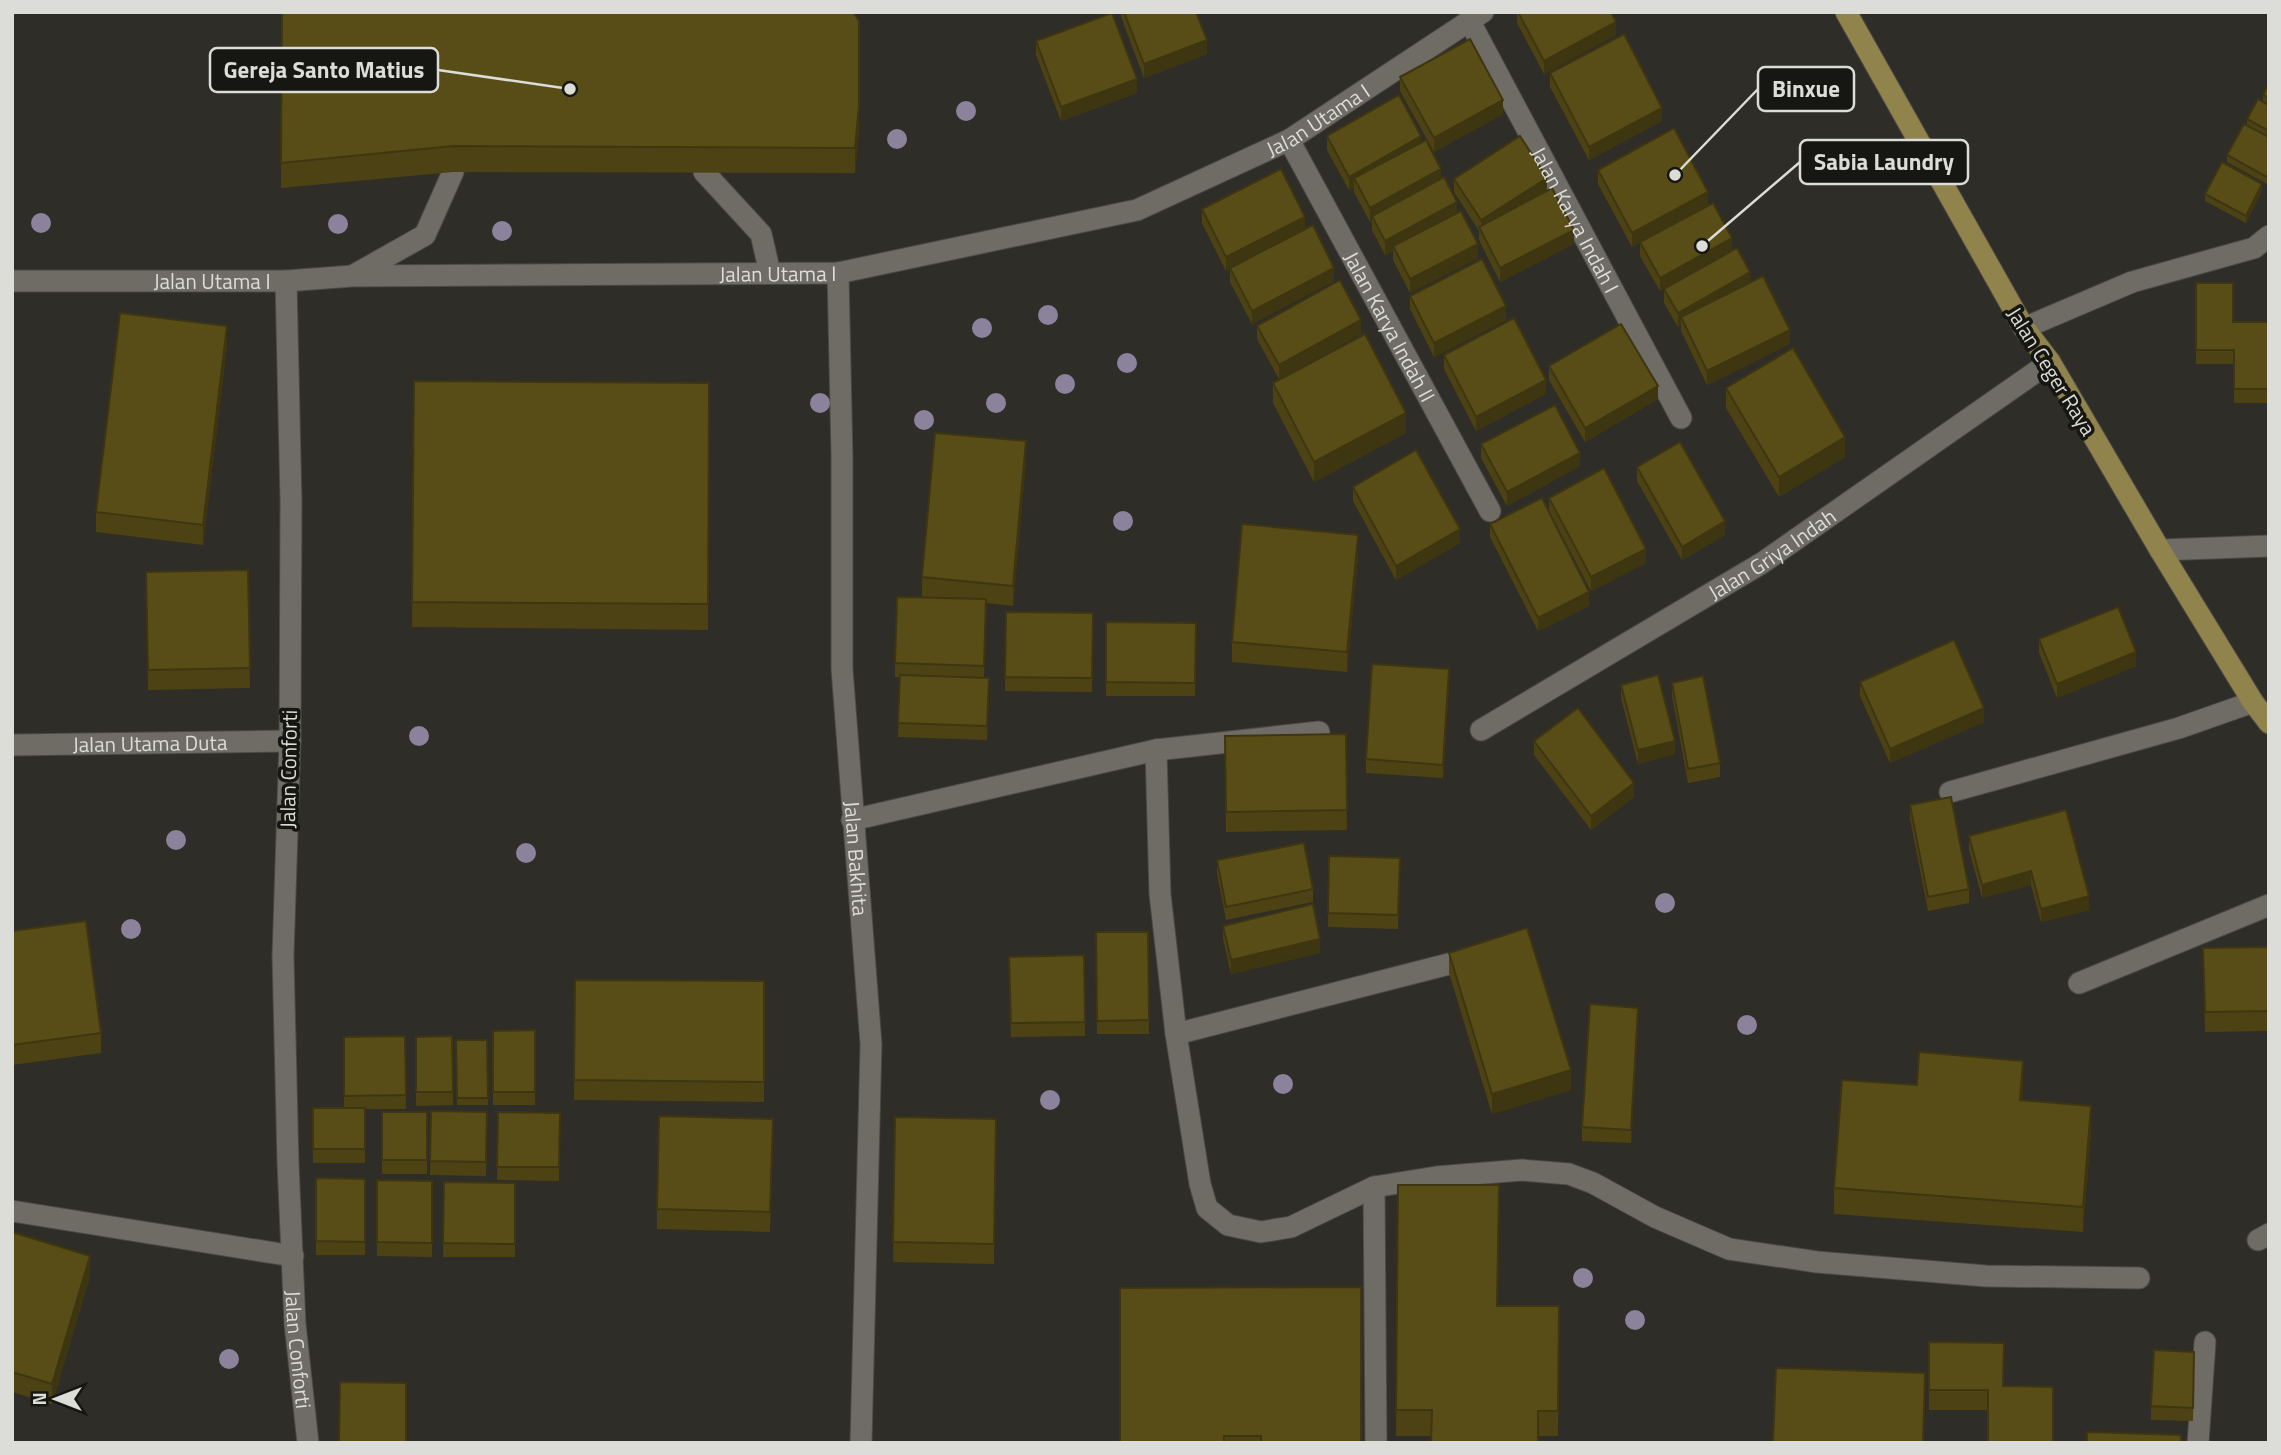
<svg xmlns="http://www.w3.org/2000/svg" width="2281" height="1455" font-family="'Titillium Web',sans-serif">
	<rect width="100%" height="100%" fill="#2f2d27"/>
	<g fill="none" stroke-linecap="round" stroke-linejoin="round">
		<g stroke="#4a4944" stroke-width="23">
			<g id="minor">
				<path id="s1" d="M 1470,22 L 1681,418"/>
				<path id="s2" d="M 1289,140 L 1490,511"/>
				<polyline points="704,172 761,234 770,273"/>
				<path id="s3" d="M 838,273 L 842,457 L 842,669 L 871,1044 L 861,1443"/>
				<polyline points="354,275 425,235 453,172"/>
				<path id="s4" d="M 12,281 L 286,281 L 352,276 L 838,273 L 1137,210 L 1289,140 L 1483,12"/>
				<path id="s5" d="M 286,281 L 291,501 L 290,741 L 283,956 L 288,1163 L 295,1324 L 308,1443"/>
				<polyline points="2024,328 2132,282 2254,248 2269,236"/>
				<polyline points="2160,550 2269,546"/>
				<path id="s6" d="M 1481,730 L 1762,563 L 2050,362"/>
				<path id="s7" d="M 12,745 L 290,741"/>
				<polyline points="1156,750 1160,894 1176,1034 1200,1184 1207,1208 1228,1225 1261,1232 1291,1227 1374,1187 1436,1177 1522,1170 1569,1174 1593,1183 1655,1217 1729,1249 1817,1262 1986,1276 2139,1278"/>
				<polyline points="1950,792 2179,728 2253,702"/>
				<polyline points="852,820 1156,750 1319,732"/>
				<polyline points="2079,983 2269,905"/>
				<polyline points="1176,1034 1476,957"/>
				<polyline points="1374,1187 1376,1443"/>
				<polyline points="12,1211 293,1256"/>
				<polyline points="2258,1240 2269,1234"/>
				<polyline points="2198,1443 2205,1342"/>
			</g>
		</g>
		<g stroke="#4a4944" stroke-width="23">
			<polyline id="major" points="1846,12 2024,328 2050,362 2160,550 2253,702 2269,723"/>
		</g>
		<use href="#minor" stroke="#6e6c65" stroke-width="21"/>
		<use href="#major" stroke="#90844c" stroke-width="21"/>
	</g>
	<g fill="#8b829c">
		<circle cx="966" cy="111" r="10"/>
		<circle cx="897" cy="139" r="10"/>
		<circle cx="41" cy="223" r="10"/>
		<circle cx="338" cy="224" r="10"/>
		<circle cx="502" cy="231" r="10"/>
		<circle cx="1048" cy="315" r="10"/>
		<circle cx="982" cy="328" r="10"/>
		<circle cx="1127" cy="363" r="10"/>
		<circle cx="1065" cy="384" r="10"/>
		<circle cx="820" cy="403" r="10"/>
		<circle cx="996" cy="403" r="10"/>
		<circle cx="924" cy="420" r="10"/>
		<circle cx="1123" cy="521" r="10"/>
		<circle cx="419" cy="736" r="10"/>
		<circle cx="176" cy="840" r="10"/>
		<circle cx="526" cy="853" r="10"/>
		<circle cx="1665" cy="903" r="10"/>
		<circle cx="131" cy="929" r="10"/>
		<circle cx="1747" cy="1025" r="10"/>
		<circle cx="1283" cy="1084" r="10"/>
		<circle cx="1050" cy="1100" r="10"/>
		<circle cx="1583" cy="1278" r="10"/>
		<circle cx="1635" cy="1320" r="10"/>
		<circle cx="229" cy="1359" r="10"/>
	</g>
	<g fill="#4d4214">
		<polygon points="282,12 859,131 855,173 453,172 281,188"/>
		<polygon points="1121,12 1196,12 1207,54 1144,78 1121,17"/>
		<polygon points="1517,12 1611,12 1616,35 1544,74 1517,23"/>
		<polygon points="1036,41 1137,93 1061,121 1036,55"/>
		<polygon points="1550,73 1662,121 1589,160 1550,87"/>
		<polygon points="1400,77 1503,114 1434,152 1400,91"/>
		<polygon points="2269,83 2269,105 2263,102 2263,95"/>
		<polygon points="2269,105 2269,182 2267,184 2227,162 2227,155 2247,126 2247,119"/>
		<polygon points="1327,136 1421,142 1441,179 1478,258 1410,293 1393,260 1393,251 1385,255 1372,230 1372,221 1370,222 1354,192 1354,188 1349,190 1327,150"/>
		<polygon points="1598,170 1708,205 1732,251 1750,283 1790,344 1707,385 1681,331 1681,325 1678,327 1664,303 1664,289 1701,269 1660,291 1640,256 1640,243 1632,247 1598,184"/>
		<polygon points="1454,179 1547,191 1574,244 1500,282 1479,240 1479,231 1454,192"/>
		<polygon points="2262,191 2246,223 2205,201 2205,194"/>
		<polygon points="1202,209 1305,229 1334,281 1252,324 1230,282 1230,269 1226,271 1202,223"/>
		<polygon points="2196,283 2233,322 2269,322 2269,403 2234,403 2234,364 2196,364"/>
		<polygon points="1410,296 1506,320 1434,357 1410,309"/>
		<polygon points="1257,326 1361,334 1279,379 1257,339"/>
		<polygon points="227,346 203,545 96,532 96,512"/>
		<polygon points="1444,355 1546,394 1476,431 1444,369"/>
		<polygon points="1549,366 1658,399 1585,442 1549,380"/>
		<polygon points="414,381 709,383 708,630 412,627"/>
		<polygon points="1273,383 1406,433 1314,482 1273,403"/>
		<polygon points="1726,388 1845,457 1779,497 1726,408"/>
		<polygon points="1481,444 1580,466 1507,506 1481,458"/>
		<polygon points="1026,461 1013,606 986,603 984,678 989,692 987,740 898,737 900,677 895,677 895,663 922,597 922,577"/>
		<polygon points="1637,467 1725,535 1682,560 1637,481"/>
		<polygon points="1353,487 1460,543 1396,580 1353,501"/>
		<polygon points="1549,498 1646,563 1591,591 1549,511"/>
		<polygon points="1490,524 1589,606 1538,631 1490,537"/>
		<polygon points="1358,555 1347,672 1232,662 1232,642"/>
		<polygon points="248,570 250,688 148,690 146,572"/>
		<polygon points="1006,612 1093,613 1092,692 1005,691"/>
		<polygon points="1106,622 1196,623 1195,696 1106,696"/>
		<polygon points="2039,639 2136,666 2057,698 2039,653"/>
		<polygon points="1860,682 1984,722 1890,763 1860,696"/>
		<polygon points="1449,683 1443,778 1366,773 1366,759"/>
		<polygon points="1672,683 1720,763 1720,777 1688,783 1672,696"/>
		<polygon points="1621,685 1675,754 1638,764 1621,698"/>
		<polygon points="1346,734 1347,830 1226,832 1225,736"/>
		<polygon points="1534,741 1634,797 1591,830 1534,755"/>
		<polygon points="1910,805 1969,889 1969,903 1928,911 1910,819"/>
		<polygon points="2066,810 2089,910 2041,922 2031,885 1982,898 1969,850 1969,836"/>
		<polygon points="1329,856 1400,858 1398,929 1328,927"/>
		<polygon points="1217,860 1313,889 1313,902 1226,920 1217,874"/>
		<polygon points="1223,926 1320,953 1231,974 1223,939"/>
		<polygon points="12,931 101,1033 101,1053 12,1065"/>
		<polygon points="1096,932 1148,932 1149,1034 1097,1034"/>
		<polygon points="2269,947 2269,1031 2205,1032 2203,948"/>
		<polygon points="1449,953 1571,1090 1492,1114 1449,973"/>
		<polygon points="1084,955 1085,1036 1011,1037 1009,971"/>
		<polygon points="575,980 764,981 764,1102 574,1100"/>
		<polygon points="1638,1021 1631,1143 1582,1141 1582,1127"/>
		<polygon points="535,1030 535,1105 493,1105 493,1031"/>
		<polygon points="405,1036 406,1109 365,1109 365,1163 313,1163 313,1108 344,1108 344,1037"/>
		<polygon points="452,1036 453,1105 416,1106 416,1037"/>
		<polygon points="456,1040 487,1040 488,1105 457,1105"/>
		<polygon points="1917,1085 2023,1086 2022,1100 2091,1131 2083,1232 1834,1214 1834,1188"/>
		<polygon points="431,1111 487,1112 486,1176 430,1175"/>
		<rect x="382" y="1112" width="45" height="62"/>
		<polygon points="498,1112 560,1113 559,1181 497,1180"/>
		<polygon points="895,1117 996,1119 994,1264 893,1262"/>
		<polygon points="773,1139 770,1232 657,1229 657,1209"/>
		<polygon points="316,1178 365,1179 365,1255 316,1255"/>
		<polygon points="377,1180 432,1181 432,1257 377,1256"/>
		<polygon points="444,1182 515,1183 515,1257 443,1257"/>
		<polygon points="1398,1185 1497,1306 1559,1306 1558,1436 1396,1436"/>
		<polygon points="12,1232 90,1276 52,1404 12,1392"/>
		<polygon points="1361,1287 1361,1443 1120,1443"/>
		<polygon points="1929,1342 2004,1343 1988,1410 1929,1410"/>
		<polygon points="2194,1352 2193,1421 2151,1420 2151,1406"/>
	</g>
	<g fill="#3e3610">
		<polygon points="1616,22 1616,35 1544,74 1544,61"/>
		<polygon points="1207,40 1207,54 1144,78 1144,64"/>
		<polygon points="1137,79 1137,93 1061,121 1061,107"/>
		<polygon points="1503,100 1503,114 1434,152 1434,138"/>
		<polygon points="859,105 859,131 855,173 855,148"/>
		<polygon points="1662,108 1662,121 1589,160 1589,147"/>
		<polygon points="1421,136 1421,149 1354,178 1354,188 1349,190 1349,177"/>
		<polygon points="1441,169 1441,183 1372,216 1372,221 1370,222 1370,208"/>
		<polygon points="1547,178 1547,192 1481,231 1481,220"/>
		<polygon points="2262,184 2262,191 2246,223 2246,216"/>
		<polygon points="1708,192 1708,205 1632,247 1632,233"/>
		<polygon points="1457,202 1457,216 1393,246 1393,251 1385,255 1385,241"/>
		<polygon points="1305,217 1305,231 1226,271 1226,257"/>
		<polygon points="1574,230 1574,244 1500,282 1500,268"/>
		<polygon points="1732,238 1732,252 1660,291 1660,278"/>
		<polygon points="1478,244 1478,258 1410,293 1410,279"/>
		<polygon points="1334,268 1334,281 1252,324 1252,311"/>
		<polygon points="1750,272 1750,286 1681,317 1681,325 1678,327 1678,313"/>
		<polygon points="1506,306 1506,320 1434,357 1434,343"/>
		<polygon points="1361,320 1361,334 1279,379 1279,365"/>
		<polygon points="227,326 227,346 203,545 203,525"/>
		<polygon points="1790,330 1790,344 1707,385 1707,371"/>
		<polygon points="1546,380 1546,394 1476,431 1476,417"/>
		<polygon points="1658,386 1658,399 1585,442 1585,428"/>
		<polygon points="1406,413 1406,433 1314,482 1314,462"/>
		<polygon points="1845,437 1845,457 1779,497 1779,477"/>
		<polygon points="1026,441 1026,461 1013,606 1013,586"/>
		<polygon points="1580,453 1580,466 1507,506 1507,492"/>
		<polygon points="1725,521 1725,535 1682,560 1682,547"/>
		<polygon points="1460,529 1460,543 1396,580 1396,566"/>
		<polygon points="1358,535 1358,555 1347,672 1347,652"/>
		<polygon points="1646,549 1646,563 1591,591 1591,577"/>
		<polygon points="1589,592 1589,606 1538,631 1538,618"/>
		<polygon points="2136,652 2136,666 2057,698 2057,684"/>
		<polygon points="1449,669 1449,683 1443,778 1443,765"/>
		<polygon points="1984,708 1984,722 1890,763 1890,749"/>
		<polygon points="1675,741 1675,754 1638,764 1638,750"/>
		<polygon points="1634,783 1634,797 1591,830 1591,816"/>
		<polygon points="2031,871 2031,885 1982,898 1982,885"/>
		<polygon points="2089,896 2089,910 2041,922 2041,909"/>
		<polygon points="1320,939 1320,953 1231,974 1231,960"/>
		<polygon points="1638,1008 1638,1021 1631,1143 1631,1130"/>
		<polygon points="2023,1061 2023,1086 2020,1126 2020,1100"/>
		<polygon points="1571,1070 1571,1090 1492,1114 1492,1094"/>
		<polygon points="2091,1106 2091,1131 2083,1232 2083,1207"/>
		<polygon points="90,1256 90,1276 52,1404 52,1384"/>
		<polygon points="1925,1373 1925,1398 1923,1443"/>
	</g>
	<g fill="#594d17" stroke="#3e3610" stroke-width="2">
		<polygon points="282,12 853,12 859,21 859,105 855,148 453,146 281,163"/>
		<polygon points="1124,12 1196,12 1207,40 1144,64"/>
		<polygon points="1518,12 1611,12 1616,22 1544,61"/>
		<polygon points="1112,13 1137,79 1061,107 1036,41"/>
		<polygon points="1624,34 1662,108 1589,147 1550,73"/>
		<polygon points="1470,39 1503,100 1434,138 1400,77"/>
		<polygon points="2269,83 2269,98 2263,95"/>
		<polygon points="1399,95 1421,136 1349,177 1327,136"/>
		<polygon points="2258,99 2269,105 2269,131 2247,119"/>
		<polygon points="2244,124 2269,137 2269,175 2267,177 2227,155"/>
		<polygon points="1674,128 1708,192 1632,233 1598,170"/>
		<polygon points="1520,136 1547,178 1481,220 1454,179"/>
		<polygon points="1426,140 1441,169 1370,208 1354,178"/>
		<polygon points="2222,162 2262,184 2246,216 2205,194"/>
		<polygon points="1281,169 1305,217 1226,257 1202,209"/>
		<polygon points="1444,177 1457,202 1385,241 1372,216"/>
		<polygon points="1552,188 1574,230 1500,268 1479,227"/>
		<polygon points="1713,203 1732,238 1660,278 1640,242"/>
		<polygon points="1461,211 1478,244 1410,279 1393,246"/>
		<polygon points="1313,225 1334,268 1252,311 1230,268"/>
		<polygon points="1737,248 1750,272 1678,313 1664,289"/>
		<polygon points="1482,259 1506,306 1434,343 1410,296"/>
		<polygon points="1763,276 1790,330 1707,371 1681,317"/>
		<polygon points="1340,280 1361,320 1279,365 1257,326"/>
		<polygon points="2196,283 2233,283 2233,322 2269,322 2269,389 2234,389 2234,350 2196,350"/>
		<polygon points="120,313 227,326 203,525 96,512"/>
		<polygon points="1514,318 1546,380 1476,417 1444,355"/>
		<polygon points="1621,324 1658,386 1585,428 1549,366"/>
		<polygon points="1365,334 1406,413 1314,462 1273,383"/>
		<polygon points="1793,348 1845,437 1779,477 1726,388"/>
		<polygon points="414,381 709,383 708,604 412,602"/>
		<polygon points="1555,405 1580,453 1507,492 1481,444"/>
		<polygon points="935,433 1026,441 1013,586 922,577"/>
		<polygon points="1680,442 1725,521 1682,547 1637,467"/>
		<polygon points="1416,450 1460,529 1396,566 1353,487"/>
		<polygon points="1604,468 1646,549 1591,577 1549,498"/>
		<polygon points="1542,498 1589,592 1538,618 1490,524"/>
		<polygon points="1242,524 1358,535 1347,652 1232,642"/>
		<polygon points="248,570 250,668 148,670 146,572"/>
		<polygon points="897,597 986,599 984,666 895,663"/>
		<polygon points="2118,607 2136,652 2057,684 2039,639"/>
		<polygon points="1006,612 1093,613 1092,678 1005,677"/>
		<polygon points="1106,622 1196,623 1195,683 1106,682"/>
		<polygon points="1954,640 1984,708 1890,749 1860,682"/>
		<polygon points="1372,664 1449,669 1443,765 1366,759"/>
		<polygon points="900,675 989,678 987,726 898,723"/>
		<polygon points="1658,675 1675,741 1638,750 1621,685"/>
		<polygon points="1703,676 1720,763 1688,769 1672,683"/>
		<polygon points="1578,708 1634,783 1591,816 1534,741"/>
		<polygon points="1346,734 1347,810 1226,812 1225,736"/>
		<polygon points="1951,797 1969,889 1928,897 1910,805"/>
		<polygon points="2066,810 2089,896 2041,909 2031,871 1982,885 1969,836"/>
		<polygon points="1304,843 1313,889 1226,907 1217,860"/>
		<polygon points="1329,856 1400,858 1398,915 1328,913"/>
		<polygon points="1313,904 1320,939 1231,960 1223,926"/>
		<polygon points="86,921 101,1033 12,1045 12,931"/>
		<polygon points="1527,928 1571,1070 1492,1094 1449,953"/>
		<polygon points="1096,932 1148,932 1149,1020 1097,1021"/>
		<polygon points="2269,947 2269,1011 2205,1012 2203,948"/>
		<polygon points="1084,955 1085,1022 1011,1023 1009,957"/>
		<polygon points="575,980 764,981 764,1082 574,1080"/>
		<polygon points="1590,1004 1638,1008 1631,1130 1582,1127"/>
		<polygon points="535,1030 535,1092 493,1092 493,1031"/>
		<polygon points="405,1036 406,1095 344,1096 344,1037"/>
		<polygon points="452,1036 453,1092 416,1092 416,1037"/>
		<polygon points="456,1040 487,1040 488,1098 457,1098"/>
		<polygon points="1919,1052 2023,1061 2020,1100 2091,1106 2083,1207 1834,1188 1842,1080 1917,1085"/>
		<rect x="313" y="1108" width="52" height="41"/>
		<polygon points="431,1111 487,1112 486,1162 430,1161"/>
		<rect x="382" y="1112" width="45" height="48"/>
		<polygon points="498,1112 560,1113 559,1167 497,1167"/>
		<polygon points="659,1116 773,1119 770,1212 657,1209"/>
		<polygon points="895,1117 996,1119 994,1244 893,1242"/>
		<polygon points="316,1178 365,1179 365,1242 316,1241"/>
		<polygon points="377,1180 432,1181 432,1243 377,1242"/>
		<polygon points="444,1182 515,1183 515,1244 443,1243"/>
		<polygon points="1398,1185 1499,1185 1497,1306 1559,1306 1558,1411 1538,1411 1538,1443 1431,1443 1432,1410 1396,1410"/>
		<polygon points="12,1232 90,1256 52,1384 12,1372"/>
		<polygon points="1361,1287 1361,1443 1261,1443 1261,1436 1224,1436 1224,1443 1120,1443 1120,1288"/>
		<polygon points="1929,1342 2004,1343 2003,1386 2053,1387 2053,1443 1988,1443 1988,1390 1929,1390"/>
		<polygon points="2154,1350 2194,1352 2193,1408 2151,1406"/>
		<polygon points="1776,1368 1925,1373 1923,1443 1773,1443"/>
		<polygon points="340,1382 406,1383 406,1443 339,1443"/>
		<polygon points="2087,1432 2181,1435 2181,1443 2087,1443"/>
	</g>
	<g text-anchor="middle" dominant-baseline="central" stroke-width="7" stroke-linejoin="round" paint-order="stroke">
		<g font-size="21" fill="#dcdcd8" stroke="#161613">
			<text stroke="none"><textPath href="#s4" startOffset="1334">Jalan Utama I</textPath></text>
			<text stroke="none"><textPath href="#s1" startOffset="224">Jalan Karya Indah I</textPath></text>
			<text stroke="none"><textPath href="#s4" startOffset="766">Jalan Utama I</textPath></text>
			<text stroke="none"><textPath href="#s4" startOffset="200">Jalan Utama I</textPath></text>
			<text stroke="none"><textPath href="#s2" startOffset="212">Jalan Karya Indah II</textPath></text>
			<text transform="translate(2052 371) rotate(58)">Jalan Ceger Raya</text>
			<text stroke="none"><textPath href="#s6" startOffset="340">Jalan Griya Indah</textPath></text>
			<text stroke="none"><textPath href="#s7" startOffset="138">Jalan Utama Duta</textPath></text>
			<text transform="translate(288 769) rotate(-89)">Jalan Conforti</text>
			<text stroke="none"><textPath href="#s3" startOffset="586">Jalan Bakhita</textPath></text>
			<text stroke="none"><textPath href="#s5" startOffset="1069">Jalan Conforti</textPath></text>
		</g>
	</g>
	<path fill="none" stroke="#dcdcd8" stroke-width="2.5" d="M570 89L438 70M1675 175L1758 89M1702 246L1800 162"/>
	<g fill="#dcdcd8" stroke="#161613" stroke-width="2.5">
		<circle cx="570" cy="89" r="7"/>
		<circle cx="1675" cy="175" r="7"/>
		<circle cx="1702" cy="246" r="7"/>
	</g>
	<g fill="#161613" stroke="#dcdcd8" stroke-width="2.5">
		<rect x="210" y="48" width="228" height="44" rx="7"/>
		<rect x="1758" y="67" width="96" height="44" rx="7"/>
		<rect x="1800" y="140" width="168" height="44" rx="7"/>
	</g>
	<g font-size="23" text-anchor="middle" font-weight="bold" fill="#dcdcd8">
		<text x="324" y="78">Gereja Santo Matius</text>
		<text x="1806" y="97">Binxue</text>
		<text x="1884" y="170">Sabia Laundry</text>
	</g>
	<rect width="2281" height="1455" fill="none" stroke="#dcdcd8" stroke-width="28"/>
	<g transform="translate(56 1399) rotate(270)" stroke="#161613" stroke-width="5" paint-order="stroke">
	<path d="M0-5L12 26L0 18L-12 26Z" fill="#dcdcd8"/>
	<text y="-10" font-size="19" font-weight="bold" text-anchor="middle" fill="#dcdcd8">N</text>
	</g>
</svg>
